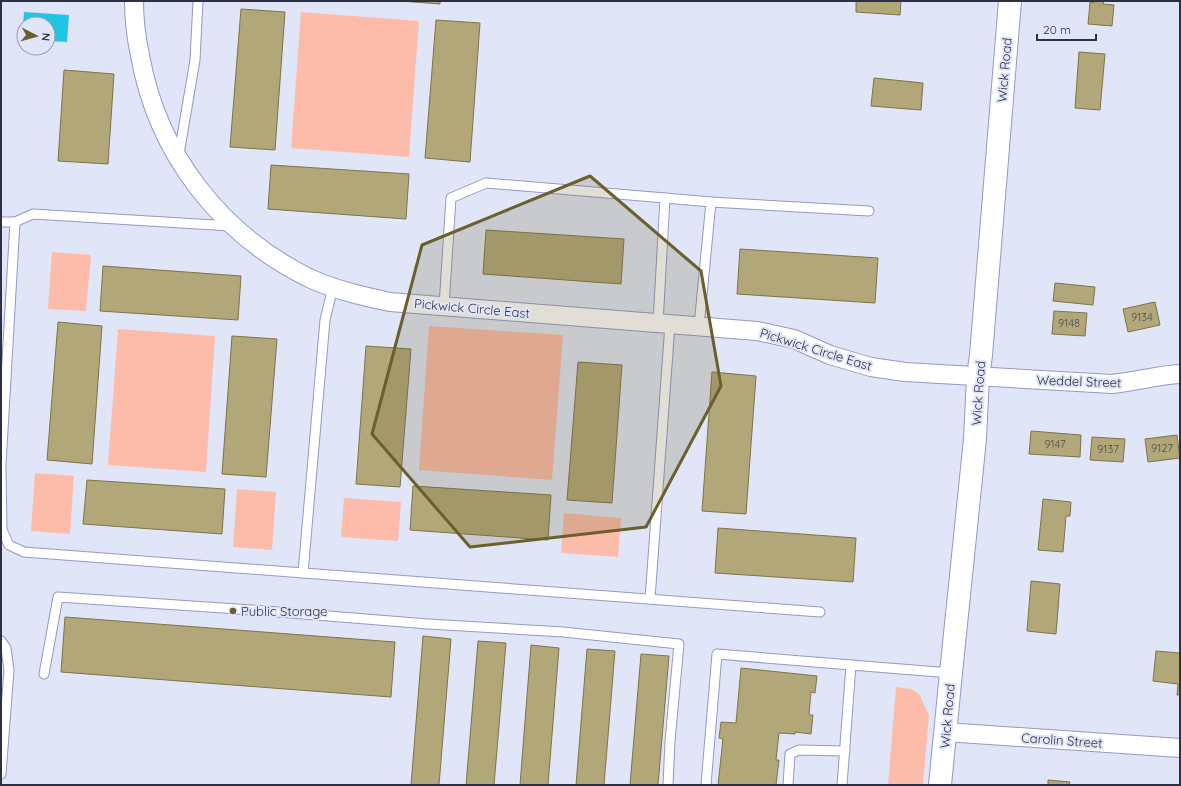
<svg xmlns="http://www.w3.org/2000/svg" width="1181" height="786" font-family="Quicksand,sans-serif">
	<rect width="100%" height="100%" fill="#e0e5f7"/>
	<g fill="#fdbcaa">
		<polygon points="301,12 419,21 409,157 291,148"/>
		<polygon points="52,252 91,255 86,311 48,309"/>
		<polygon points="429,326 563,335 552,480 419,470"/>
		<polygon points="118,329 215,336 206,472 108,465"/>
		<polygon points="35,473 74,476 70,534 31,531"/>
		<polygon points="237,489 276,492 272,550 233,547"/>
		<polygon points="344,498 401,502 398,541 341,537"/>
		<polygon points="564,513 621,518 618,557 561,553"/>
		<polygon points="896,687 911,689 919,694 929,715 923,785 888,785"/>
	</g>
	<polygon fill="#22c4e3" points="24,12 69,15 67,42 48,41 48,24 24,24 24,39 22,39"/>
	<g fill="#b2a779" stroke="#7f7348">
		<polygon points="400,1 440,1 440,4"/>
		<polygon points="856,1 901,1 900,15 856,12"/>
		<polygon points="1094,1 1104,1 1103,4 1114,5 1112,26 1088,24 1090,2 1094,3"/>
		<polygon points="241,9 285,12 275,150 230,147"/>
		<polygon points="436,20 480,23 470,162 425,158"/>
		<polygon points="1079,52 1105,54 1100,110 1075,108"/>
		<polygon points="64,70 114,74 108,164 58,161"/>
		<polygon points="874,78 923,83 921,110 871,106"/>
		<polygon points="271,165 409,174 406,219 268,209"/>
		<polygon points="486,230 624,239 621,284 483,274"/>
		<polygon points="740,249 878,258 875,303 737,294"/>
		<polygon points="103,266 241,276 238,320 100,311"/>
		<polygon points="1055,283 1095,287 1093,305 1053,301"/>
		<polygon points="1155,302 1160,325 1128,332 1123,309"/>
		<polygon points="1054,311 1087,313 1085,336 1052,334"/>
		<polygon points="58,322 102,326 92,464 47,460"/>
		<polygon points="232,336 277,339 266,477 222,474"/>
		<polygon points="366,346 411,349 400,487 356,484"/>
		<polygon points="578,362 622,365 612,503 567,500"/>
		<polygon points="712,372 756,376 746,514 702,511"/>
		<polygon points="1031,431 1081,435 1080,457 1029,454"/>
		<polygon points="1177,435 1180,458 1148,462 1145,439"/>
		<polygon points="1092,437 1125,439 1123,462 1090,460"/>
		<polygon points="87,480 225,489 222,534 83,524"/>
		<polygon points="413,486 551,495 548,540 410,530"/>
		<polygon points="1043,499 1071,502 1070,516 1066,516 1063,552 1038,550"/>
		<polygon points="718,528 856,538 853,582 715,573"/>
		<polygon points="1031,581 1060,584 1056,634 1027,631"/>
		<polygon points="65,617 395,642 391,697 61,672"/>
		<polygon points="423,636 451,639 439,785 411,785"/>
		<polygon points="478,641 506,643 494,785 466,785"/>
		<polygon points="531,645 559,648 548,785 520,785"/>
		<polygon points="587,649 615,651 604,785 576,785"/>
		<polygon points="1156,651 1180,653 1180,695 1177,695 1178,684 1153,681"/>
		<polygon points="641,654 669,656 658,785 630,785"/>
		<polygon points="741,668 817,676 815,693 811,692 809,715 813,715 811,734 795,732 795,734 779,733 776,760 779,760 776,785 718,785 723,739 719,738 721,722 736,723"/>
		<polygon points="1048,780 1070,782 1069,785 1048,785"/>
	</g>
	<g fill="none" stroke-linecap="round" stroke-linejoin="round">
		<g stroke="#929ac5" stroke-width="11">
			<g id="lane">
				<polyline points="179,154 195,60 198,1"/>
				<polyline points="665,198 711,202"/>
				<polyline points="1,222 15,222 33,214 231,226"/>
				<polyline points="444,306 451,198 486,183 665,198 658,323"/>
				<polyline points="699,326 711,202 869,211"/>
				<polyline points="1,465 15,222"/>
				<polyline points="1,468 2,530 9,545 24,552 820,612"/>
				<polyline points="303,573 325,320 333,287"/>
				<polyline points="650,599 670,324"/>
				<polyline points="1,641 6,648 9,670 1,774"/>
				<polyline points="851,665 951,673"/>
				<polyline points="44,674 58,597 266,611 428,624 563,632 679,644 670,741 668,785"/>
				<polyline points="706,785 717,654 851,665 842,785"/>
				<polyline points="788,785 790,754 799,750 845,751"/>
			</g>
		</g>
		<g stroke="#929ac5" stroke-width="20">
			<g id="street">
				<path d="M 134,1 C 134,19 136,37 140,55 C 157,153 220,234 309,278 C 335,290 362,296 390,302 L 757,331 L 794,339 L 830,355 L 871,367 L 905,372 L 1112,384 C 1135,382 1157,375 1180,374"/>
				<polyline points="945,732 1180,748"/>
			</g>
		</g>
		<g stroke="#929ac5" stroke-width="24">
			<polyline id="secondary" points="940,785 951,673 975,439 978,377 981,355 1010,1"/>
		</g>
		<use href="#lane" stroke="#fff" stroke-width="9"/>
		<use href="#street" stroke="#fff" stroke-width="18"/>
		<use href="#secondary" stroke="#fff" stroke-width="22"/>
	</g>
	<path fill="#6b5f2c" fill-opacity="0.2" stroke="#6b5f2c" stroke-width="3" stroke-linejoin="round" d="M 590,176 L 701,271 L 721,386 L 646,527 L 470,547 L 372,434 L 422,245 Z"/>
	<circle fill="#6b5f2c" stroke="#e0e5f7" stroke-width="1.5" cx="233" cy="611" r="4"/>
	<g text-anchor="middle" dominant-baseline="central" stroke-width="4" stroke-linejoin="round" paint-order="stroke">
		<g font-size="11" fill="#4e4e50">
			<text x="1142" y="317">9134</text>
			<text x="1069" y="323">9148</text>
			<text x="1055" y="444">9147</text>
			<text x="1162" y="448">9127</text>
			<text x="1108" y="449">9137</text>
		</g>
		<g font-size="13" fill="#2d3142" stroke="#e0e5f7">
			<text transform="translate(1004 70) rotate(-85)">Wick Road</text>
			<text transform="translate(472 308) rotate(5)">Pickwick Circle East</text>
			<text transform="translate(816 349) rotate(17)">Pickwick Circle East</text>
			<text transform="translate(1079 381) rotate(2)">Weddel Street</text>
			<text transform="translate(978 393) rotate(-86)">Wick Road</text>
			<text transform="translate(947 716) rotate(-85)">Wick Road</text>
			<text transform="translate(1062 740) rotate(4)">Carolin Street</text>
		</g>
		<g font-size="13" fill="#2d3142" stroke="#e0e5f7" text-anchor="start">
			<text x="241" y="611">Public Storage</text>
		</g>
	</g>
	<rect width="1181" height="786" fill="none" stroke="#2d3142" stroke-width="4"/>
	<g transform="translate(36 36) rotate(96)"><circle r="19" fill="#e0e5f7" stroke="#989daf"/>
	<path d="M0-3L7 15L0 10L-7 15Z" fill="#6b5f2c"/>
	<text y="-6" font-size="11" font-weight="bold" text-anchor="middle" fill="#2d3142">N</text>
	</g>
	<path d="M1037 34v6h59v-6" fill="none" stroke="#2d3142" stroke-width="2"/>
	<text x="1043" y="34" font-size="12" fill="#2d3142" stroke="#e0e5f7" stroke-width="3" paint-order="stroke">20 m</text>
</svg>
